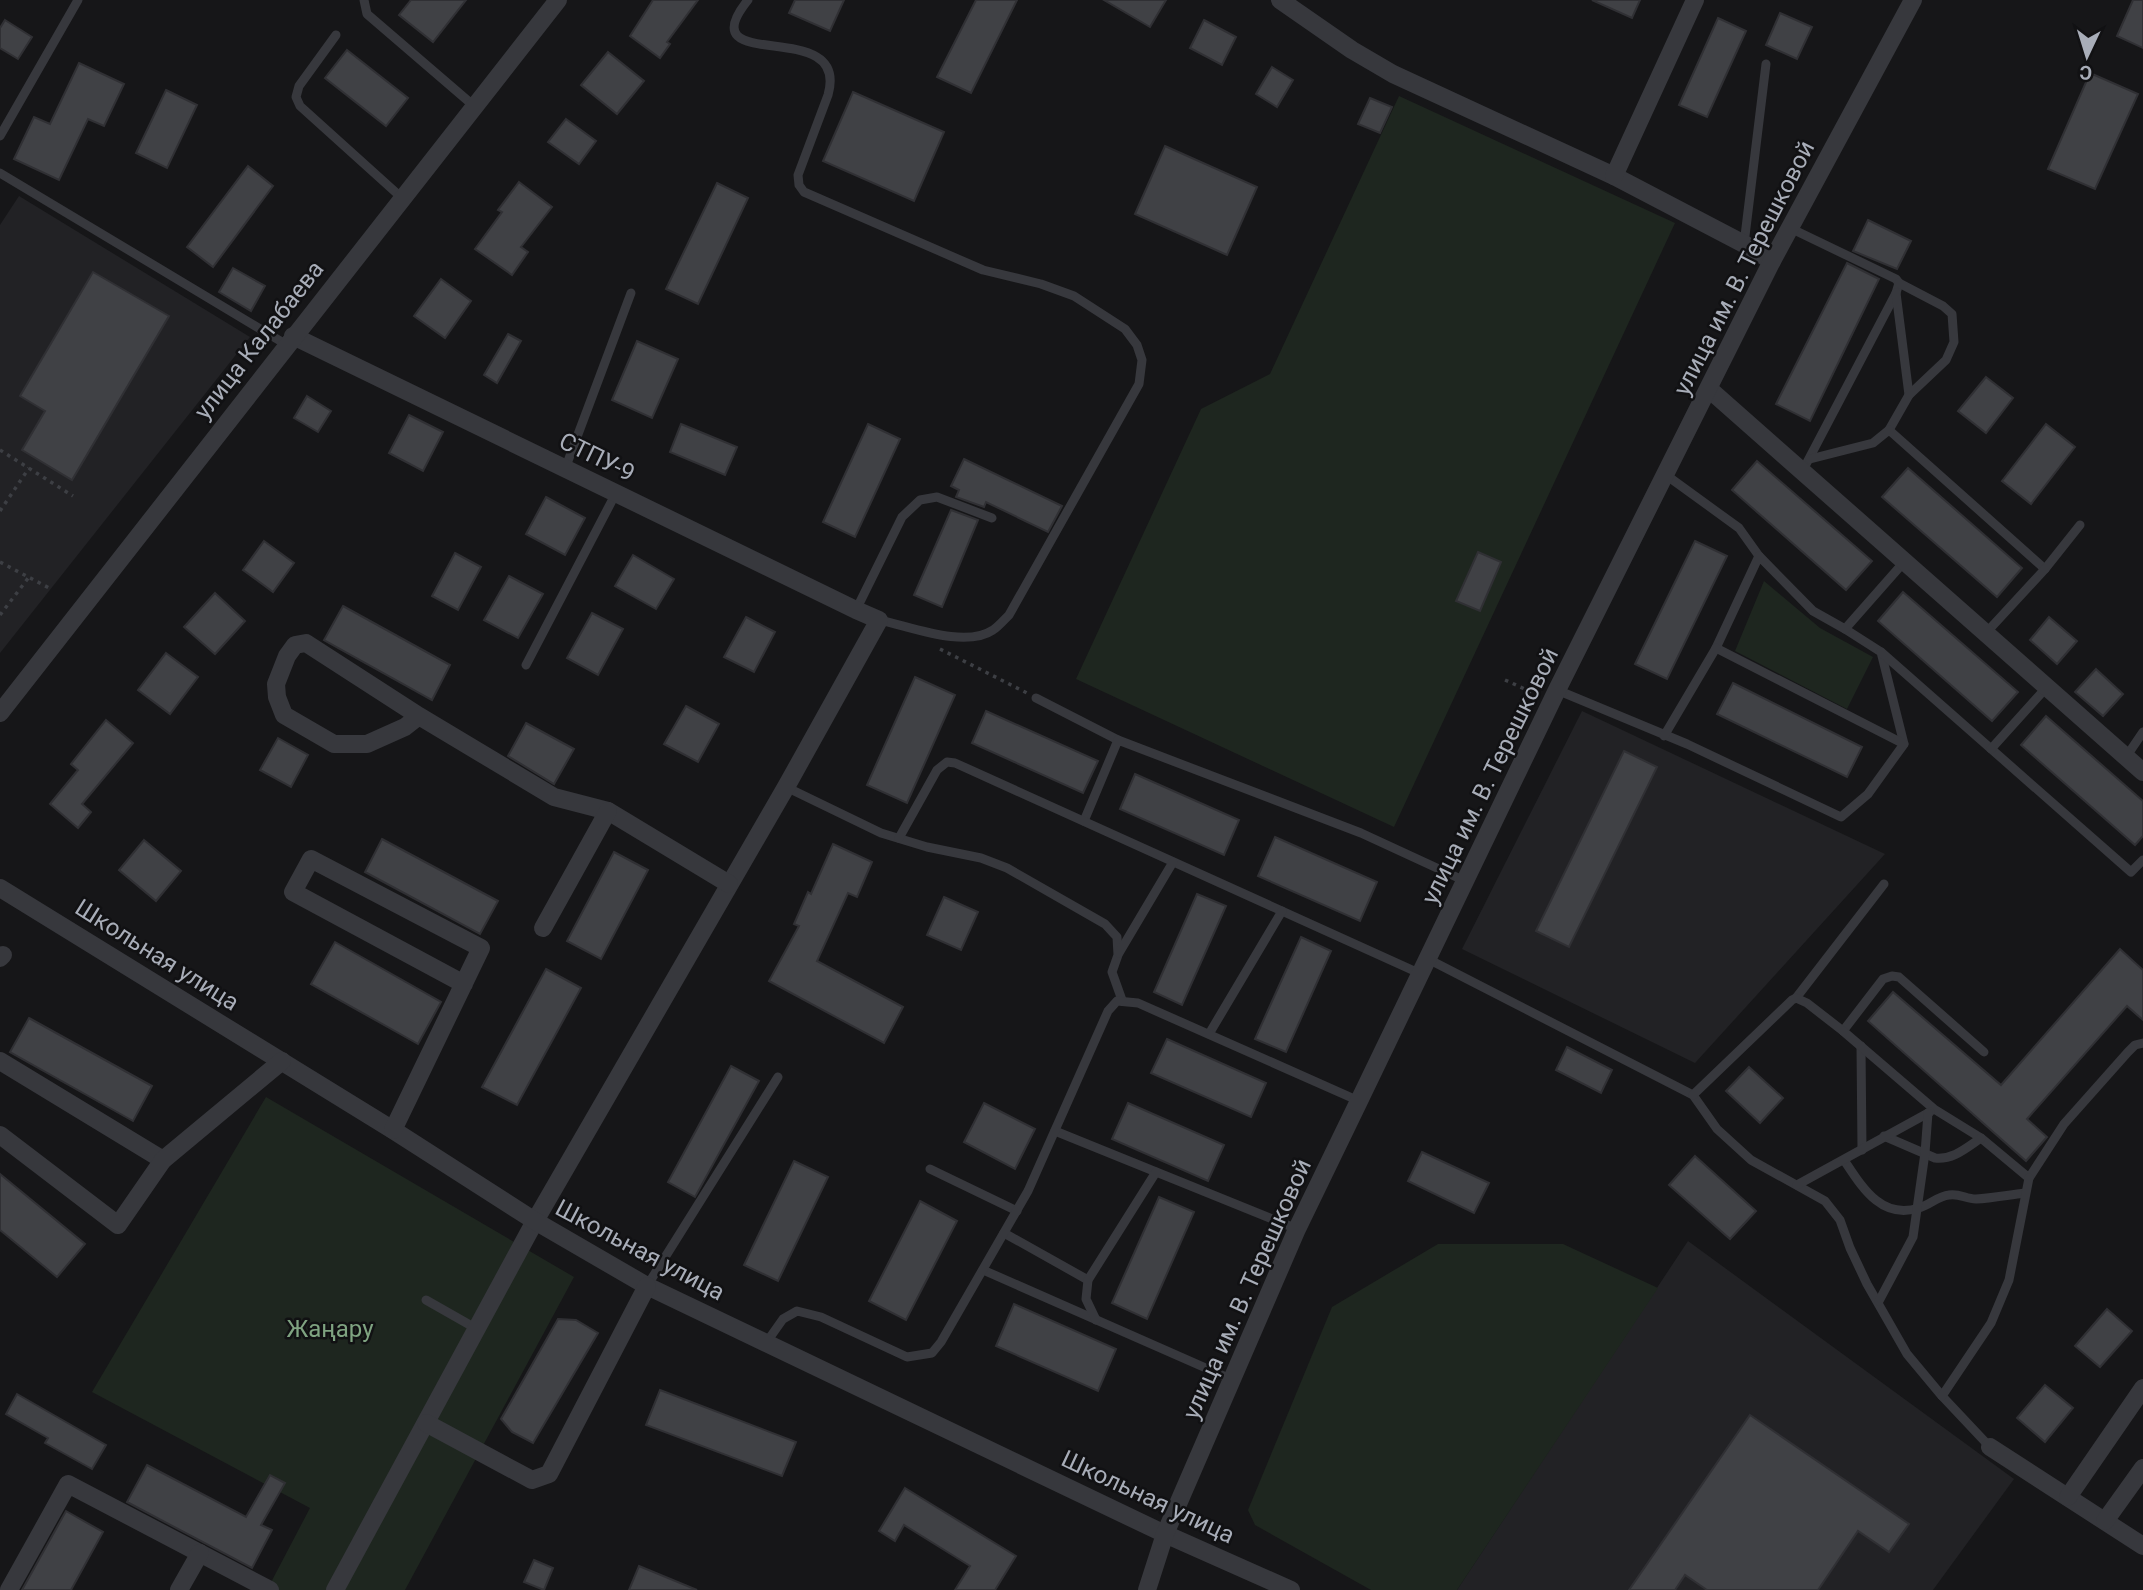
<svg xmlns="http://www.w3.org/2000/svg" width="2143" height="1590" font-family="Roboto,sans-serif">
	<rect width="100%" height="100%" fill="#161618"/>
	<g fill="#222225">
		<polygon points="19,196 250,337 0,653 0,225"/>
		<polygon points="1582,711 1885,854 1695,1063 1462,949"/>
		<polygon points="1688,1241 2014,1479 1933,1590 1457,1590"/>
	</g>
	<g fill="#1e261f">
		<polygon points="1399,96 1675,223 1394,827 1076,679 1201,409 1270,374"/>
		<polygon points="1764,581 1820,628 1873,657 1847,709 1735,651"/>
		<polygon points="266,1097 574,1277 405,1590 267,1590 310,1508 92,1392"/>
		<polygon points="1438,1244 1563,1244 1658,1288 1457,1590 1371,1590 1255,1525 1248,1510 1332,1307"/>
	</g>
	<g fill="#404145" stroke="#303034" stroke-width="2">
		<polygon points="411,0 466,0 433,42 399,15"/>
		<polygon points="653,0 698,0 667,42 670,44 660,58 630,36"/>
		<polygon points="795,0 844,0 830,31 789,13"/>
		<polygon points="976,0 1017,0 971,93 937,77"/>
		<polygon points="1104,0 1166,0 1150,27"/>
		<polygon points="1592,0 1640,0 1632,18"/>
		<polygon points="2133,0 2143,0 2143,48 2117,36"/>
		<polygon points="1780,13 1812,27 1797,59 1766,45"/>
		<polygon points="1718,18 1746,31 1707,117 1679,105"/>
		<polygon points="5,20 32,37 18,59 0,48 0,28"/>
		<polygon points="1204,20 1236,37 1222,65 1190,48"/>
		<polygon points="347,50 408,98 386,126 325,78"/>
		<polygon points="608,52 644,81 617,114 581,85"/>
		<polygon points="79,63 124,84 104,126 88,119 59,180 14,159 34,117 50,124"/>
		<polygon points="1272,67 1293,80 1277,107 1256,94"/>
		<polygon points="2090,73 2138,94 2095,189 2048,169"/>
		<polygon points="166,90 197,105 167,168 136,153"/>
		<polygon points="853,92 944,132 914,201 823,161"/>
		<polygon points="1370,98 1392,107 1380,133 1358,124"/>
		<polygon points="566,119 596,141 579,164 548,142"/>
		<polygon points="1165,146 1257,187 1227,255 1135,214"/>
		<polygon points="248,166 273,186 213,267 187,247"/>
		<polygon points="519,182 552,207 521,247 528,252 512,275 475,249 502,212 498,210"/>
		<polygon points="717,183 748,198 698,304 666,289"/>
		<polygon points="1868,220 1911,241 1897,269 1853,251"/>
		<polygon points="1847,263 1879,279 1810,421 1776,404"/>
		<polygon points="233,268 265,286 251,311 219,292"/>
		<polygon points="93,272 169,316 72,480 22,450 45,411 20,396"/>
		<polygon points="441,279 471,301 445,338 414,316"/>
		<polygon points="508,334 521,341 497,383 484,375"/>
		<polygon points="637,341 678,359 652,418 612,400"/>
		<polygon points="1986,377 2013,398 1986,433 1958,411"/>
		<polygon points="307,396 331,411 318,432 294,418"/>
		<polygon points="409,415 443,432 423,471 389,453"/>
		<polygon points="681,424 737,447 725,475 670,452"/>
		<polygon points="868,424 900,439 855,537 823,522"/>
		<polygon points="2046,424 2075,447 2031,504 2002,481"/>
		<polygon points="964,459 1062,506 1048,532 986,502 984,507 956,497 959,490 951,486"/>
		<polygon points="1757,461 1872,561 1846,590 1732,490"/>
		<polygon points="1908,468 2022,568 1997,597 1882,497"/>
		<polygon points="546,497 585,518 565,555 526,534"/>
		<polygon points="951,510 978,520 942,607 914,595"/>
		<polygon points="264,541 294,563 273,592 243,570"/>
		<polygon points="1695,541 1727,556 1667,679 1635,664"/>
		<polygon points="1478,552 1501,562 1480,611 1456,601"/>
		<polygon points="455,553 481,567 458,610 432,596"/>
		<polygon points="633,555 674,579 656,609 615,586"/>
		<polygon points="509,576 543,594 518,638 484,620"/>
		<polygon points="1903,592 2018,692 1992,721 1878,621"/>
		<polygon points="215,593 245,621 215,654 184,627"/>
		<polygon points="343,606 450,665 432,700 324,640"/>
		<polygon points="592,613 623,629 598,675 567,658"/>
		<polygon points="746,617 775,632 754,672 724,657"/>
		<polygon points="2049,617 2077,641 2057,664 2030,640"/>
		<polygon points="166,653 198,677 170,714 138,690"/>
		<polygon points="2096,669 2123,694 2103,716 2075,692"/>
		<polygon points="915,677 955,695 907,803 867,785"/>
		<polygon points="1733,683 1862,747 1847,777 1717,714"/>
		<polygon points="686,706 719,724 698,762 664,744"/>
		<polygon points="986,711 1098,761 1083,793 972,743"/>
		<polygon points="2046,716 2143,801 2143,836 2135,845 2021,745"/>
		<polygon points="106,720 133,743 82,804 91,812 78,828 50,804 78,770 71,764"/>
		<polygon points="526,723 574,749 554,784 508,756"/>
		<polygon points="278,738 308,755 291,787 260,770"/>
		<polygon points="1624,751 1657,767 1569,947 1536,931"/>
		<polygon points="1135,774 1239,820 1224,855 1120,809"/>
		<polygon points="1275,837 1377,882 1360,921 1258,876"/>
		<polygon points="382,839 498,901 480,934 365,872"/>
		<polygon points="144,840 181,871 156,901 119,870"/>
		<polygon points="833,844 872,862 857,897 848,893 817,961 903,1007 884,1043 769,981 799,926 794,924 808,892 811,894"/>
		<polygon points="614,852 648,870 601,959 567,941"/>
		<polygon points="1197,894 1226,906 1182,1005 1154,992"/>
		<polygon points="944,897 978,912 961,950 927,935"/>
		<polygon points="1301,937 1331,951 1286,1052 1255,1039"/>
		<polygon points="335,942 441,1002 418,1044 311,984"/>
		<polygon points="2120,949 2143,970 2143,1020 2127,1006 2027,1119 2047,1137 2026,1161 1868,1021 1893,992 2001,1085"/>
		<polygon points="546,969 581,988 517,1105 482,1087"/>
		<polygon points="29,1018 152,1086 133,1121 10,1052"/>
		<polygon points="1167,1039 1266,1083 1251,1117 1151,1073"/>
		<polygon points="1567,1047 1612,1070 1601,1093 1556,1070"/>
		<polygon points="731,1066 759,1081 695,1197 668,1182"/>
		<polygon points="1749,1067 1783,1098 1760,1123 1726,1091"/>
		<polygon points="984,1103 1035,1129 1015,1169 964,1142"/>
		<polygon points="1128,1103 1224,1145 1208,1181 1112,1139"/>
		<polygon points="1422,1152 1489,1183 1474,1213 1408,1181"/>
		<polygon points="1695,1156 1756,1211 1730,1239 1669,1185"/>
		<polygon points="794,1161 828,1177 778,1281 744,1265"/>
		<polygon points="0,1174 85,1244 57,1277 0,1230"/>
		<polygon points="1159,1197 1194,1212 1147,1319 1112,1303"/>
		<polygon points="920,1201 957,1221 906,1320 869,1301"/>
		<polygon points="1014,1304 1116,1349 1098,1391 996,1346"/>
		<polygon points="2107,1309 2132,1331 2100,1367 2075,1346"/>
		<polygon points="558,1319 576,1320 598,1333 533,1443 512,1432 501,1419"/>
		<polygon points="2045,1385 2073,1408 2045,1442 2017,1418"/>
		<polygon points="660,1390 796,1442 782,1476 646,1425"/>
		<polygon points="17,1394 106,1445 92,1469 45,1443 48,1438 6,1414"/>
		<polygon points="1750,1415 1909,1524 1889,1552 1858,1531 1818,1590 1707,1590 1685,1575 1675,1590 1629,1590"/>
		<polygon points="147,1465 246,1517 270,1475 285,1483 261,1525 272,1530 252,1568 127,1502"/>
		<polygon points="905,1488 1016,1556 995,1590 955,1590 970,1566 904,1525 895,1541 879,1531"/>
		<polygon points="66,1511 103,1532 71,1590 22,1590"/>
		<polygon points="534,1560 553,1568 544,1590 524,1582"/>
		<polygon points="639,1566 697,1590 629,1590"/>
	</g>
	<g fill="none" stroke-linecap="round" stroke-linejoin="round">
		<g stroke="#3d3f44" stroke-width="3.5" stroke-dasharray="3.5 5" stroke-linecap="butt">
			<polyline points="0,450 73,496"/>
			<polyline points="0,511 29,468"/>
			<polyline points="0,562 51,589"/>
			<polyline points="0,615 29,577"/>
			<polyline points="940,649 1027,693"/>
			<polyline points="1505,680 1538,695"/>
		</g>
		<g stroke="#37383d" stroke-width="9">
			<polyline points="364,0 367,14 474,106"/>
			<path d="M 748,0 C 686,77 851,14 828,95 L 798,175 L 799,185 L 804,192 L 983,270 L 1041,284 L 1074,296 L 1125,329 L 1137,345 L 1142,360 L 1139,384 L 1009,615 C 1004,620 998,627 993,630 C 965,649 909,626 879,620"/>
			<polyline points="336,35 299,86 296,97 300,106 402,198"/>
			<polyline points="0,136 78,0"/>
			<polyline points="0,173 287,345"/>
			<polyline points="1790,228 1896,279 1899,283 1896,293 1803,470"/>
			<polyline points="1744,244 1766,64"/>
			<polyline points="1896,293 1909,395"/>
			<polyline points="1889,430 1909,395 1946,360 1954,342 1952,314 1943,306 1899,283"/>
			<polyline points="1810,459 1873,443 1889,430 2045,569"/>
			<polyline points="565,469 631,293"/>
			<polyline points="1666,475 1739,528 1759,556"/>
			<polyline points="856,610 902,517 920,500 937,497 992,518"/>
			<polyline points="1845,629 1881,652 1904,744"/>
			<polyline points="1985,634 2045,569 2080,525"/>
			<polyline points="1881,652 2131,872 2143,860"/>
			<polyline points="526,665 616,493"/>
			<polyline points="1557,690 1687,744 1841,817 1868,794 1904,744 1716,648 1759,556 1813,611 1845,629 1904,562"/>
			<polyline points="1036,698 1118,740"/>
			<polyline points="1664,736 1716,648"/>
			<polyline points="1991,749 2046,688"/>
			<polyline points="2126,757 2143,732"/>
			<polyline points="786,787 881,833 927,847 981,858 1007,868 1105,924 1117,937 1118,955 1112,972 1122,1000"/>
			<polyline points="1084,821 1118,740 1361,833 1465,881"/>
			<polyline points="899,838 937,770 947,762 955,763 1421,974"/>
			<polyline points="1119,953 1173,862"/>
			<polyline points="1428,959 1693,1095 1717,1129 1751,1160 1825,1201 1840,1220 1850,1248 1867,1284 1907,1354 1942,1396 1990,1447"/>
			<polyline points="1796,998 1884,884"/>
			<polyline points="1843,1031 1883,979 1892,976 1899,977 1984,1052"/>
			<polyline points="1209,1034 1282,911"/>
			<polyline points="1861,1046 1862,1150"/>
			<polyline points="1693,1095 1792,1000 1796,998 1807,1003 1843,1031 1934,1109 1981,1138 2029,1178 2064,1124 2128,1052 2135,1045 2143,1043"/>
			<polyline points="1055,1131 1297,1229"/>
			<path d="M 1884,1136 L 1935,1158 C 1953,1160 1966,1148 1981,1138"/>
			<path d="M 1844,1160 C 1862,1187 1881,1220 1919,1208 C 1930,1205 1938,1196 1949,1195 C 1959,1193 1966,1199 1976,1199 C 1992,1198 2008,1195 2025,1193"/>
			<polyline points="930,1169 1017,1211"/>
			<polyline points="1797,1185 1930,1112"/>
			<polyline points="1004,1233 1088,1280"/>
			<polyline points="983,1270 1233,1380"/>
			<polyline points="647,1286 778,1077"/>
			<polyline points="426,1300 477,1329"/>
			<polyline points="1879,1301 1913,1237 1925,1153 1928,1113"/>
			<polyline points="1096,1320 1086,1299 1088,1280 1156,1172"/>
			<polyline points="766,1343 783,1319 797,1311 821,1317 907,1357 932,1353 941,1342 1028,1191 1108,1011 1117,1001 1138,1003 1359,1101"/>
			<polyline points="1942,1396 1991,1323 2009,1280 2029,1178"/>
		</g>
		<g stroke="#37383d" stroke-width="18">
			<polyline points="1280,0 1352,50 1393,74 1614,176 1744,244 1772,261"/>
			<polyline points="1614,176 1695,0"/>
			<polyline points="293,336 856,610 879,620 786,787 535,1221 335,1590"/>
			<polyline points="1709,389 2143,772"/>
			<polyline points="0,713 558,0"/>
			<polyline points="419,716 405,727 367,744 334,744 284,715 277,697 276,684 287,656 295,645 306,643 419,716 554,797 608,811 729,884"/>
			<polyline points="0,888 393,1130 535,1221 647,1286 1165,1534 1291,1590"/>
			<polyline points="543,928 608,811"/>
			<polyline points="0,958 3,955"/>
			<polyline points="0,1061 163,1160"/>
			<polyline points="393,1130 481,948 311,859 293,892 464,984"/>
			<polyline points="0,1135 118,1225 163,1160 282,1061"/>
			<polyline points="426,1423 532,1480 549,1474 647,1286"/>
			<polyline points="1990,1447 2143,1546"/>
			<polyline points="2068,1497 2143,1388"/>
			<polyline points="2105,1521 2143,1468"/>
			<polyline points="9,1590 68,1484 270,1590"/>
			<polyline points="179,1590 200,1553"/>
			<polyline points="1147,1590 1165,1534 1297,1229 1359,1101 1557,690 1772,261 1913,0"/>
		</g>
	</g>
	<g text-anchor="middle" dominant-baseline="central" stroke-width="5" stroke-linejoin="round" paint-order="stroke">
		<g font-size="24" fill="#a8adb8" stroke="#111113">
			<text transform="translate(1744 268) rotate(-63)">улица им. В. Терешковой</text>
			<text transform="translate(259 340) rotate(-52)">улица Калабаева</text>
			<text transform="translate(597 457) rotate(26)">СТПУ-9</text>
			<text transform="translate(1490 776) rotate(-64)">улица им. В. Терешковой</text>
			<text transform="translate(157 955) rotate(32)">Школьная улица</text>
			<text transform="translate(640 1250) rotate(28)">Школьная улица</text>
			<text transform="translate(1247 1289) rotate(-66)">улица им. В. Терешковой</text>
			<text transform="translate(1148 1497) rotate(25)">Школьная улица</text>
		</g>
		<g font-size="24" fill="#7fa381" stroke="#111113">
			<text x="330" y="1329">Жаңару</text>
		</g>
	</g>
	<g transform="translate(2087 56) rotate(184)" stroke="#111113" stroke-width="5" paint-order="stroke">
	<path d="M0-5L12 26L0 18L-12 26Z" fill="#a8adb8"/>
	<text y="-10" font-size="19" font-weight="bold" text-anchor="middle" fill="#a8adb8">С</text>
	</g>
</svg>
